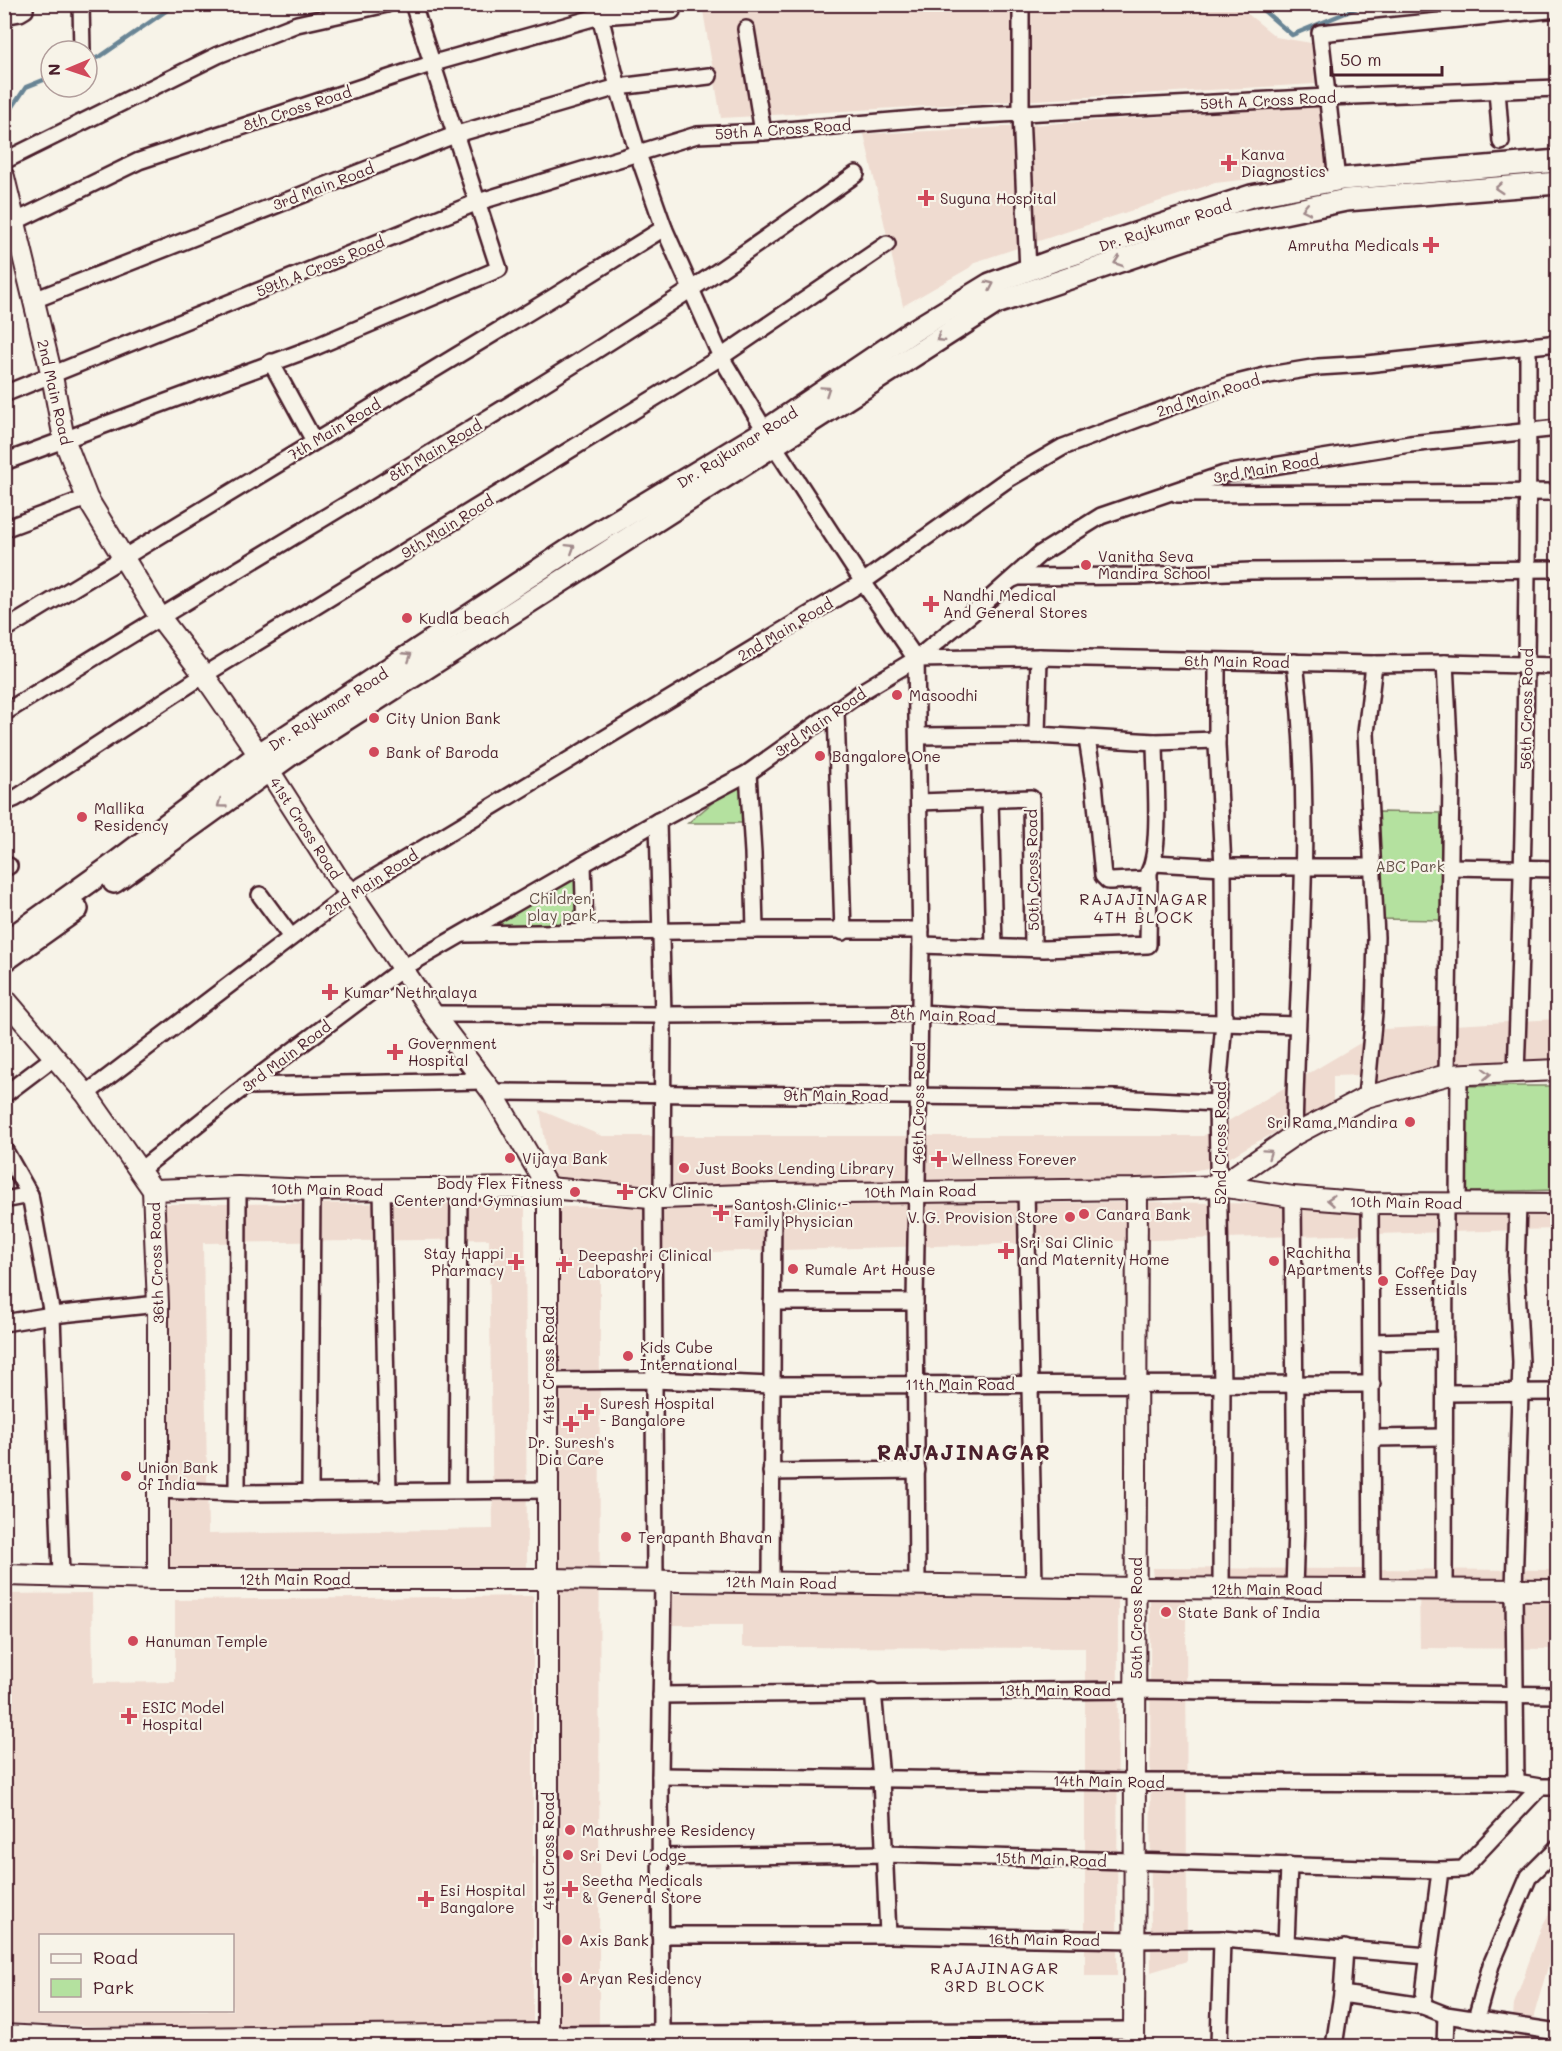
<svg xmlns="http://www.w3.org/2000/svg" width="1562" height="2051" font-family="Mali,sans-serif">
	<rect width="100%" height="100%" fill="#f7f3e8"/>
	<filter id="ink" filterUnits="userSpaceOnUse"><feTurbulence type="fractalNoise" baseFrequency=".0167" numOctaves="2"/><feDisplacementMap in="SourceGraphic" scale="12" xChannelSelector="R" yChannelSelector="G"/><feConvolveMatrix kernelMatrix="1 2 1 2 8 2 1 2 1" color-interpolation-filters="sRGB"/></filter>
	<g filter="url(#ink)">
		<g fill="#efdbd0" fill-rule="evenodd">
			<polygon points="702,5 1237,5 1276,37 1311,43 1315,84 721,118"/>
			<polygon points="1321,106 1331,170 1215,183 975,262 969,268 903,306 864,134 973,129"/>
			<polygon points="1557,1019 1557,1060 1362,1094 1362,1075 1333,1076 1333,1103 1249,1146 1214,1167 1131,1181 670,1189 551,1177 540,1110 602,1136 1203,1136 1384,1029"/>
			<polygon points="1152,1202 1557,1208 1558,1229 600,1255 599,2026 558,2026 554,1207"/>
			<path d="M 525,1203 L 527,1567 L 166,1568 L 165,1204 ZM 489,1239 L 493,1529 L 208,1534 L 203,1243 Z"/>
			<polygon points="1152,1568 1557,1570 1558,1579 1153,1579"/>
			<polygon points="1186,1585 1187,1961 1151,1972 1150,1597"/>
			<polygon points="1419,1585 1557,1593 1557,1649 1420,1648"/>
			<path d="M 92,1593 L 93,1683 L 175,1682 L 175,1600 L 533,1596 L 533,2028 L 92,2026 L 5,2023 L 5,1594 ZM 40,1936 L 232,1936 L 232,2010 L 40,2010 Z"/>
			<polygon points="670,1594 1118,1594 1117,1976 1085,1976 1085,1648 742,1647 742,1625 670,1625"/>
			<polygon points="1557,1900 1557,1953 1549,1963 1534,2015 1534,2046 1511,2046 1514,2004 1541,1928"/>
			<polygon points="865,2037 865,2046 556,2046 556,2044"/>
		</g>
		<g fill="#b4e19f" stroke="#7f8065" stroke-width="1.5">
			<polygon points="748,773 748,823 688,823"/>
			<polygon points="1379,812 1441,813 1441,920 1378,919"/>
			<polygon points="584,870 581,926 493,927"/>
			<polygon points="1464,1086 1557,1086 1557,1190 1467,1192"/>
		</g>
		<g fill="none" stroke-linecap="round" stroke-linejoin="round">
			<g stroke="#698595" stroke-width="4.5">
				<polyline points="1256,4 1292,35 1367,4"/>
				<polyline points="87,62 101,56 176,4"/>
				<polyline points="4,120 26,87 51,77"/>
			</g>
			<g stroke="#4a1f2b" stroke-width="20">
				<g id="minor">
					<polyline points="81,4 82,51"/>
					<polyline points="1021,4 1021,113 1028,271"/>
					<polyline points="4,16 20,13 25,10 25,4"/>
					<polyline points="600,16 618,87 638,154 664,228 721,357 773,444 863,582 916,659"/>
					<polyline points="746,29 763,132"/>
					<polyline points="1497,90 1501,142"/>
					<polyline points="4,161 218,55 297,24 387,4"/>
					<polyline points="1337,180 1320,33 1558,9"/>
					<polyline points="4,227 139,161 434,63 600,16 672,11 672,4"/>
					<polyline points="34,300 457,134 618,87 709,76"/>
					<polyline points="271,362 314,441"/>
					<polyline points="4,394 478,202 697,135 763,132 927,118 1327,97 1558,88"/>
					<polyline points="4,462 315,347 499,269 413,4"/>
					<polyline points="1177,494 1558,492"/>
					<polyline points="4,529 87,498"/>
					<polyline points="1013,579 1018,577 1137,576 1250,571 1558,569"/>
					<polyline points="4,630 552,298 664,228"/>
					<polyline points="916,659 921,945 915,1302 917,1584"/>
					<polyline points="916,659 1039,657 1374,664 1445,663 1558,666"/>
					<polyline points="1217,661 1217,745 1223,867 1224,1022 1217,1103 1222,1385 1221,1589"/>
					<polyline points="1445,663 1451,779 1447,1075"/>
					<polyline points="836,711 843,932"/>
					<path d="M 4,713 C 232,571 465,437 690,290 C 746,253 801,213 856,174"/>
					<polyline points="1037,735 1039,657"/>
					<polyline points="918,736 1037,735 1155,742 1217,740"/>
					<polyline points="1087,739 1094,783 1103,876 1108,881 1112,881 1149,879"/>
					<polyline points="748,773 753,853 755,930"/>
					<polyline points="990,800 994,946"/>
					<polyline points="919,802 1031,798 1033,947"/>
					<polyline points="4,803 16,798 204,675 721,357 887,244"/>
					<polyline points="658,821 663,1015 662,1198"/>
					<polyline points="1154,863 1223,867 1372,867"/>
					<polyline points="583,864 585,933"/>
					<polyline points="1449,867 1558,869"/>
					<polyline points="4,868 9,866"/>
					<polyline points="260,895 291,937"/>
					<polyline points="465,934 755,930 921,930"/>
					<path d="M 921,945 L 1044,949 L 1148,945 L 1149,872 C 1162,847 1155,773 1155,742"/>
					<polyline points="433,1014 663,1015 920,1013 989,1017 1297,1025"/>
					<path d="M 1516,1073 C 1525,830 1528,588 1528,346"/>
					<polyline points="245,1086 483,1081"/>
					<polyline points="492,1092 1115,1098 1217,1103"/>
					<polyline points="86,1094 351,892 863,582 1008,479 1063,447 1229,385 1269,375 1318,367 1367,364 1558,343"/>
					<polyline points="4,1095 53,1058"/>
					<polyline points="1366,1097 1374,1013 1376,937 1366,733 1374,664"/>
					<path d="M 1294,1135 C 1297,978 1314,818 1295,662"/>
					<polyline points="4,1149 30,1195 52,1315 61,1575"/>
					<polyline points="139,1171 235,1094 403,968 658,821 748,773 866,689 916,659 987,601 1040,554 1101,516 1224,474 1410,444 1558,428"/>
					<polyline points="382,1189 388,1492"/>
					<polyline points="1026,1189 1034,1586"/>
					<polyline points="1293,1197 1296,1527 1294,1589"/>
					<polyline points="653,1198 655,1580"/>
					<polyline points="4,1200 30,1195"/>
					<polyline points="1370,1203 1372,1589"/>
					<polyline points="1458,1203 1459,1075"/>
					<polyline points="772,1302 915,1302"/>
					<polyline points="4,1323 52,1315 158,1304"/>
					<polyline points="1372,1342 1445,1340"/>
					<polyline points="548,1381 654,1380 771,1385 1372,1384"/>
					<polyline points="1445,1393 1558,1392"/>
					<polyline points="1372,1438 1444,1437"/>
					<polyline points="771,1472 917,1470"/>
					<polyline points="157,1490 237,1493 549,1490"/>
					<polyline points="457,1490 459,1188"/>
					<polyline points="237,1493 238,1187"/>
					<polyline points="310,1493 312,1190"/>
					<polyline points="771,1582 773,1194"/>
					<polyline points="1444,1589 1445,1203"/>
					<polyline points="873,1691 881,1778 888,1935"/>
					<polyline points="661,1695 1135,1690 1558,1695"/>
					<polyline points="660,1776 1135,1782 1516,1783 1540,1787 1558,1787"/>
					<polyline points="1516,1783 1514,1589 1521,1362 1516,1270 1518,1204"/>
					<polyline points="661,1857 883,1854 1440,1870"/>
					<polyline points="660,1935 888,1935 1134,1940 1222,1939 1428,1956"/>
					<polyline points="1286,1944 1289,1865"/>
					<polyline points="1342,1994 1423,2006 1446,2015 1558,2032"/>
					<path d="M 1423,2006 C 1427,1960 1435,1915 1440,1870 L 1463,1869 L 1540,1787"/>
					<polyline points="1476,2019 1491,1965 1529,1876 1558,1847"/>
					<polyline points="548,2034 1134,2030"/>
					<polyline points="661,2034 660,1776 663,1580"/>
					<polyline points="1219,2046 1222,1939"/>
					<polyline points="1334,2046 1342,1994 1345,1948"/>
					<polyline points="1445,2046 1446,2015"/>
				</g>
			</g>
			<g stroke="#4a1f2b" stroke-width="24">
				<g id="tertiary">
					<polyline points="4,177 52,376 64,439 87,498 159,616 204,675 259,755 339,880 351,892 433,1014 492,1092 548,1188 548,2046"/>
					<polyline points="4,998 86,1094 153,1190 158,1304 158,1579"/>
					<polyline points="1220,1186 1294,1135 1366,1097 1447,1075 1558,1070"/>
					<polyline points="153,1190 238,1187 312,1190 548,1188 662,1198 773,1194 1137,1189 1220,1186 1293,1197 1370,1203 1558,1204"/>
					<polyline points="4,1575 158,1579 549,1579 1136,1588 1558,1590"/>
					<polyline points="4,2035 81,2039 548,2034"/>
					<polyline points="1134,2046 1137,1189"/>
				</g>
			</g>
			<g stroke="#4a1f2b" stroke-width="26">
				<g id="secondary">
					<polyline points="114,882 290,755 996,303 1226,225 1346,200 1558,183"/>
					<polyline points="4,943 113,865 264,751 572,548 765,431 913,331 990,284 1055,260 1251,196 1342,179 1558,161"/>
					<polyline points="4,961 77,909"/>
				</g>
			</g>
			<use href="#minor" stroke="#f7f3e8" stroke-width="15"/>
			<use href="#tertiary" stroke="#f7f3e8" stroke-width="20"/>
			<use href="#secondary" stroke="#f7f3e8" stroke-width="21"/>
		</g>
		<defs><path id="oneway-chevron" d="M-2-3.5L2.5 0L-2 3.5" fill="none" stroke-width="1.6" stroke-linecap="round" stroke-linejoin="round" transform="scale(1.5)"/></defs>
		<g stroke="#a0898a">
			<use href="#oneway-chevron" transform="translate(1499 188) rotate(176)"/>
			<use href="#oneway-chevron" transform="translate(1306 209) rotate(168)"/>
			<use href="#oneway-chevron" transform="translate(1118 262) rotate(161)"/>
			<use href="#oneway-chevron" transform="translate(990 285) rotate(-25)"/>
			<use href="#oneway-chevron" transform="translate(940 338) rotate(148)"/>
			<use href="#oneway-chevron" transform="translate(826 390) rotate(-34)"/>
			<use href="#oneway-chevron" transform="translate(571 548) rotate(-32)"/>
			<use href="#oneway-chevron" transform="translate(408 656) rotate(-33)"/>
			<use href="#oneway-chevron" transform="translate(221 804) rotate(144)"/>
			<use href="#oneway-chevron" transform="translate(1487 1074) rotate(-2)"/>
			<use href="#oneway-chevron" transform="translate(1268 1153) rotate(-35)"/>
			<use href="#oneway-chevron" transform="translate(1331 1200) rotate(-176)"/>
		</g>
	</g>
	<g fill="#d1495b" stroke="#f7f3e8" stroke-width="2">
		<path d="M1226 154h6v6h6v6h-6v6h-6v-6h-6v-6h6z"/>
		<path d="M923 189h6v6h6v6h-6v6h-6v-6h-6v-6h6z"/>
		<path d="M1428 236h6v6h6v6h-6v6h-6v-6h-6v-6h6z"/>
		<circle cx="1086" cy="565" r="6"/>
		<path d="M928 595h6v6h6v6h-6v6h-6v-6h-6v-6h6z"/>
		<circle cx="407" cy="618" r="6"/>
		<circle cx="897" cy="695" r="6"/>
		<circle cx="374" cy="718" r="6"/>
		<circle cx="374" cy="752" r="6"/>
		<circle cx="820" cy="756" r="6"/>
		<circle cx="82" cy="817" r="6"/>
		<path d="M327 983h6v6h6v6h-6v6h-6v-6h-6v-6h6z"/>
		<path d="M392 1043h6v6h6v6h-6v6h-6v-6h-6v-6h6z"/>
		<circle cx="1410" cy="1122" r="6"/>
		<circle cx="510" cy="1158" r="6"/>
		<path d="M936 1150h6v6h6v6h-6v6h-6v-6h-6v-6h6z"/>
		<circle cx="684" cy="1168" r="6"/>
		<circle cx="575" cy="1192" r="6"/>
		<path d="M622 1183h6v6h6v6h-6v6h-6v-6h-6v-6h6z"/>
		<path d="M718 1204h6v6h6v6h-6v6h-6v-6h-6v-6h6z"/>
		<circle cx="1084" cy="1214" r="6"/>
		<circle cx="1070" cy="1217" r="6"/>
		<path d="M1003 1242h6v6h6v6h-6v6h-6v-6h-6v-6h6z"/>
		<circle cx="1274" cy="1261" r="6"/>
		<path d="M513 1253h6v6h6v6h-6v6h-6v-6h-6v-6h6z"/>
		<path d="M561 1255h6v6h6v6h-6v6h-6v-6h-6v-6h6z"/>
		<circle cx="793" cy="1269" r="6"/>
		<circle cx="1383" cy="1281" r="6"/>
		<circle cx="628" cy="1356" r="6"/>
		<path d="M583 1403h6v6h6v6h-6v6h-6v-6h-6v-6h6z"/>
		<path d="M568 1415h6v6h6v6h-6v6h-6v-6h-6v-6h6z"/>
		<circle cx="126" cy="1476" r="6"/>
		<circle cx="626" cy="1537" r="6"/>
		<circle cx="1166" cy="1612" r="6"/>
		<circle cx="133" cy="1641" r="6"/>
		<path d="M126 1707h6v6h6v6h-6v6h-6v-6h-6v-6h6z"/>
		<circle cx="570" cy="1830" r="6"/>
		<circle cx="568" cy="1855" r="6"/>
		<path d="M567 1880h6v6h6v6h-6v6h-6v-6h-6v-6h6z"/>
		<path d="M423 1890h6v6h6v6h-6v6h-6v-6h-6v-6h6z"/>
		<circle cx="567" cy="1940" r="6"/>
		<circle cx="567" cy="1978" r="6"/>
	</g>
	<g text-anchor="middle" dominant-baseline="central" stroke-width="4.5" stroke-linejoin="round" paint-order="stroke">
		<g font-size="15" fill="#4a1f2b" stroke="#f7f3e8">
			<text transform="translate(1268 100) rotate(-3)">59th A Cross Road</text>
			<text transform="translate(297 108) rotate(-18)">8th Cross Road</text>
			<text transform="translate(783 129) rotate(-4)">59th A Cross Road</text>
			<text transform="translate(323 186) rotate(-21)">3rd Main Road</text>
			<text transform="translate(1165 225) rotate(-18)">Dr. Rajkumar Road</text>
			<text transform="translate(320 266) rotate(-22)">59th A Cross Road</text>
			<text transform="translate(55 392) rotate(77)">2nd Main Road</text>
			<text transform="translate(1208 395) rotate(-18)">2nd Main Road</text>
			<text transform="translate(334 429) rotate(-31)">7th Main Road</text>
			<text transform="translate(737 447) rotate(-32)">Dr. Rajkumar Road</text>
			<text transform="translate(435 450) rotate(-31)">8th Main Road</text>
			<text transform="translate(1266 468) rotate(-10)">3rd Main Road</text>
			<text transform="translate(447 526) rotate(-32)">9th Main Road</text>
			<text transform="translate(785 629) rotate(-31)">2nd Main Road</text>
			<text transform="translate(1237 661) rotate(1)">6th Main Road</text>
			<text transform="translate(328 709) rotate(-33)">Dr. Rajkumar Road</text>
			<text transform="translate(1526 709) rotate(-89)">56th Cross Road</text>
			<text transform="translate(820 722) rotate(-35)">3rd Main Road</text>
			<text transform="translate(306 828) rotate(57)">41st Cross Road</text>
			<text transform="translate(1032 870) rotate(-91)">50th Cross Road</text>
			<text transform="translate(371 882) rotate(-33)">2nd Main Road</text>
			<text transform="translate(943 1015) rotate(2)">8th Main Road</text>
			<text transform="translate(286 1056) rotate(-37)">3rd Main Road</text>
			<text x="836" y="1095">9th Main Road</text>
			<text transform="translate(918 1103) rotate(-89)">46th Cross Road</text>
			<text transform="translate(1220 1143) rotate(-90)">52nd Cross Road</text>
			<text transform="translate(327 1189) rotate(1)">10th Main Road</text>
			<text transform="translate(920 1191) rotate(-1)">10th Main Road</text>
			<text transform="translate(1406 1202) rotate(1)">10th Main Road</text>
			<text transform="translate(156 1263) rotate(-92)">36th Cross Road</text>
			<text transform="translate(548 1365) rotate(-90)">41st Cross Road</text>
			<text x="960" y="1384">11th Main Road</text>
			<text x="295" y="1579">12th Main Road</text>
			<text transform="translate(781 1582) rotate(1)">12th Main Road</text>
			<text x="1267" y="1589">12th Main Road</text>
			<text transform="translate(1136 1618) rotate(-90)">50th Cross Road</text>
			<text x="1055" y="1690">13th Main Road</text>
			<text transform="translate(1109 1781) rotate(1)">14th Main Road</text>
			<text transform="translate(548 1851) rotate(-90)">41st Cross Road</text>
			<text transform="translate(1051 1859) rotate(2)">15th Main Road</text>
			<text transform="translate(1044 1939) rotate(1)">16th Main Road</text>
		</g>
		<g font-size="15" fill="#4a1f2b" stroke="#f7f3e8" text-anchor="start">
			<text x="1241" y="154">Kanva<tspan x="1241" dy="17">Diagnostics</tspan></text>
			<text x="940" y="198">Suguna Hospital</text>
			<text x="1419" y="245" text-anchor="end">Amrutha Medicals</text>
			<text x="1098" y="556">Vanitha Seva<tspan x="1098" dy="17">Mandira School</tspan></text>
			<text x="943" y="595">Nandhi Medical<tspan x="943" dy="17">And General Stores</tspan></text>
			<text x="419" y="618">Kudla beach</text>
			<text x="909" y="695">Masoodhi</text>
			<text x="386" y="718">City Union Bank</text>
			<text x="386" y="752">Bank of Baroda</text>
			<text x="832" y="756">Bangalore One</text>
			<text x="94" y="808">Mallika<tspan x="94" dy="17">Residency</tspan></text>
			<text x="344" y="992">Kumar Nethralaya</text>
			<text x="408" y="1043">Government<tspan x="408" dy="17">Hospital</tspan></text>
			<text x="1398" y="1122" text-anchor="end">Sri Rama Mandira</text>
			<text x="522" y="1158">Vijaya Bank</text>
			<text x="951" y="1159">Wellness Forever</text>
			<text x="696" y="1168">Just Books Lending Library</text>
			<text x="563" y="1183" text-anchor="end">Body Flex Fitness<tspan x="563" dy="17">Center and Gymnasium</tspan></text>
			<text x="638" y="1192">CKV Clinic</text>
			<text x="734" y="1204">Santosh Clinic -<tspan x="734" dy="17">Family Physician</tspan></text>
			<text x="1096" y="1214">Canara Bank</text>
			<text x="1058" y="1217" text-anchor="end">V. G. Provision Store</text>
			<text x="1020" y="1242">Sri Sai Clinic<tspan x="1020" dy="17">and Maternity Home</tspan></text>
			<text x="1286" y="1252">Rachitha<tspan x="1286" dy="17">Apartments</tspan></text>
			<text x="504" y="1253" text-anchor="end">Stay Happi<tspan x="504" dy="17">Pharmacy</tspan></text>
			<text x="578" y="1255">Deepashri Clinical<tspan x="578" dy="17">Laboratory</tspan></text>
			<text x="805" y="1269">Rumale Art House</text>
			<text x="1395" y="1272">Coffee Day<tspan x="1395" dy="17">Essentials</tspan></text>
			<text x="640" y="1347">Kids Cube<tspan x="640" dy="17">International</tspan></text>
			<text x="600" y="1403">Suresh Hospital<tspan x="600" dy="17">- Bangalore</tspan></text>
			<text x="571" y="1442" text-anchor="middle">Dr. Suresh's<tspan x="571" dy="17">Dia Care</tspan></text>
			<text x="138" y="1467">Union Bank<tspan x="138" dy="17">of India</tspan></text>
			<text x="638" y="1537">Terapanth Bhavan</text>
			<text x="1178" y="1612">State Bank of India</text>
			<text x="145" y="1641">Hanuman Temple</text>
			<text x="142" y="1707">ESIC Model<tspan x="142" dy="17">Hospital</tspan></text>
			<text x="582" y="1830">Mathrushree Residency</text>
			<text x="580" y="1855">Sri Devi Lodge</text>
			<text x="582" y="1880">Seetha Medicals<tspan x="582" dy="17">&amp; General Store</tspan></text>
			<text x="440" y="1890">Esi Hospital<tspan x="440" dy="17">Bangalore</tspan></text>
			<text x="579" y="1940">Axis Bank</text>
			<text x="579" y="1978">Aryan Residency</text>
		</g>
		<g font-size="15" fill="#645048" stroke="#f7f3e8">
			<text x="1410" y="866">ABC Park</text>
			<text x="562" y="898">Children'<tspan x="562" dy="17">play park</tspan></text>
		</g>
		<g font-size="16" letter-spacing="1.5" fill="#4a1f2b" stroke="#f7f3e8">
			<text x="1144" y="898">RAJAJINAGAR<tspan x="1144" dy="18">4TH BLOCK</tspan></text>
			<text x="995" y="1967">RAJAJINAGAR<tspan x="995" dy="18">3RD BLOCK</tspan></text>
		</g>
		<g font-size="21" font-weight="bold" letter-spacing="1.5" fill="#4a1f2b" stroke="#f7f3e8">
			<text x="964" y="1451">RAJAJINAGAR</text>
		</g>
	</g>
	<rect width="1562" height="2051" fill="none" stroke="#f7f3e8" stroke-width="24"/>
	<rect x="12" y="12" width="1538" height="2027" fill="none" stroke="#4a1f2b" stroke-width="2" filter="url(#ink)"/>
	<rect x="39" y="1934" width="195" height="78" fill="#f7f3e8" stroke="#b29e9c" stroke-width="1.5"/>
	<rect x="51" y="1954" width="30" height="9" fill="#f7f3e8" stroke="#b29e9c" stroke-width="1.5"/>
	<text x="93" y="1964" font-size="18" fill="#4a1f2b">Road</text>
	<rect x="51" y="1979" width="30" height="18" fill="#b4e19f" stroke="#b29e9c" stroke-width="1.5"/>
	<text x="93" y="1994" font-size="18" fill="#4a1f2b">Park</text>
	<g transform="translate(69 69) rotate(268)"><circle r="28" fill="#f7f3e8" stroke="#b29e9c" stroke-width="1.5"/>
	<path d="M0-4.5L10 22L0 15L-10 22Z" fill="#d1495b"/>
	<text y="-9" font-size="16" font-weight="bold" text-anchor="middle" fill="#4a1f2b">N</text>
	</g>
	<path d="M1331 66v9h111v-9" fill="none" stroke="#4a1f2b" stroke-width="3"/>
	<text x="1340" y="66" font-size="18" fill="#4a1f2b" stroke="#f7f3e8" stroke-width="4.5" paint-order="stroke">50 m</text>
</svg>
